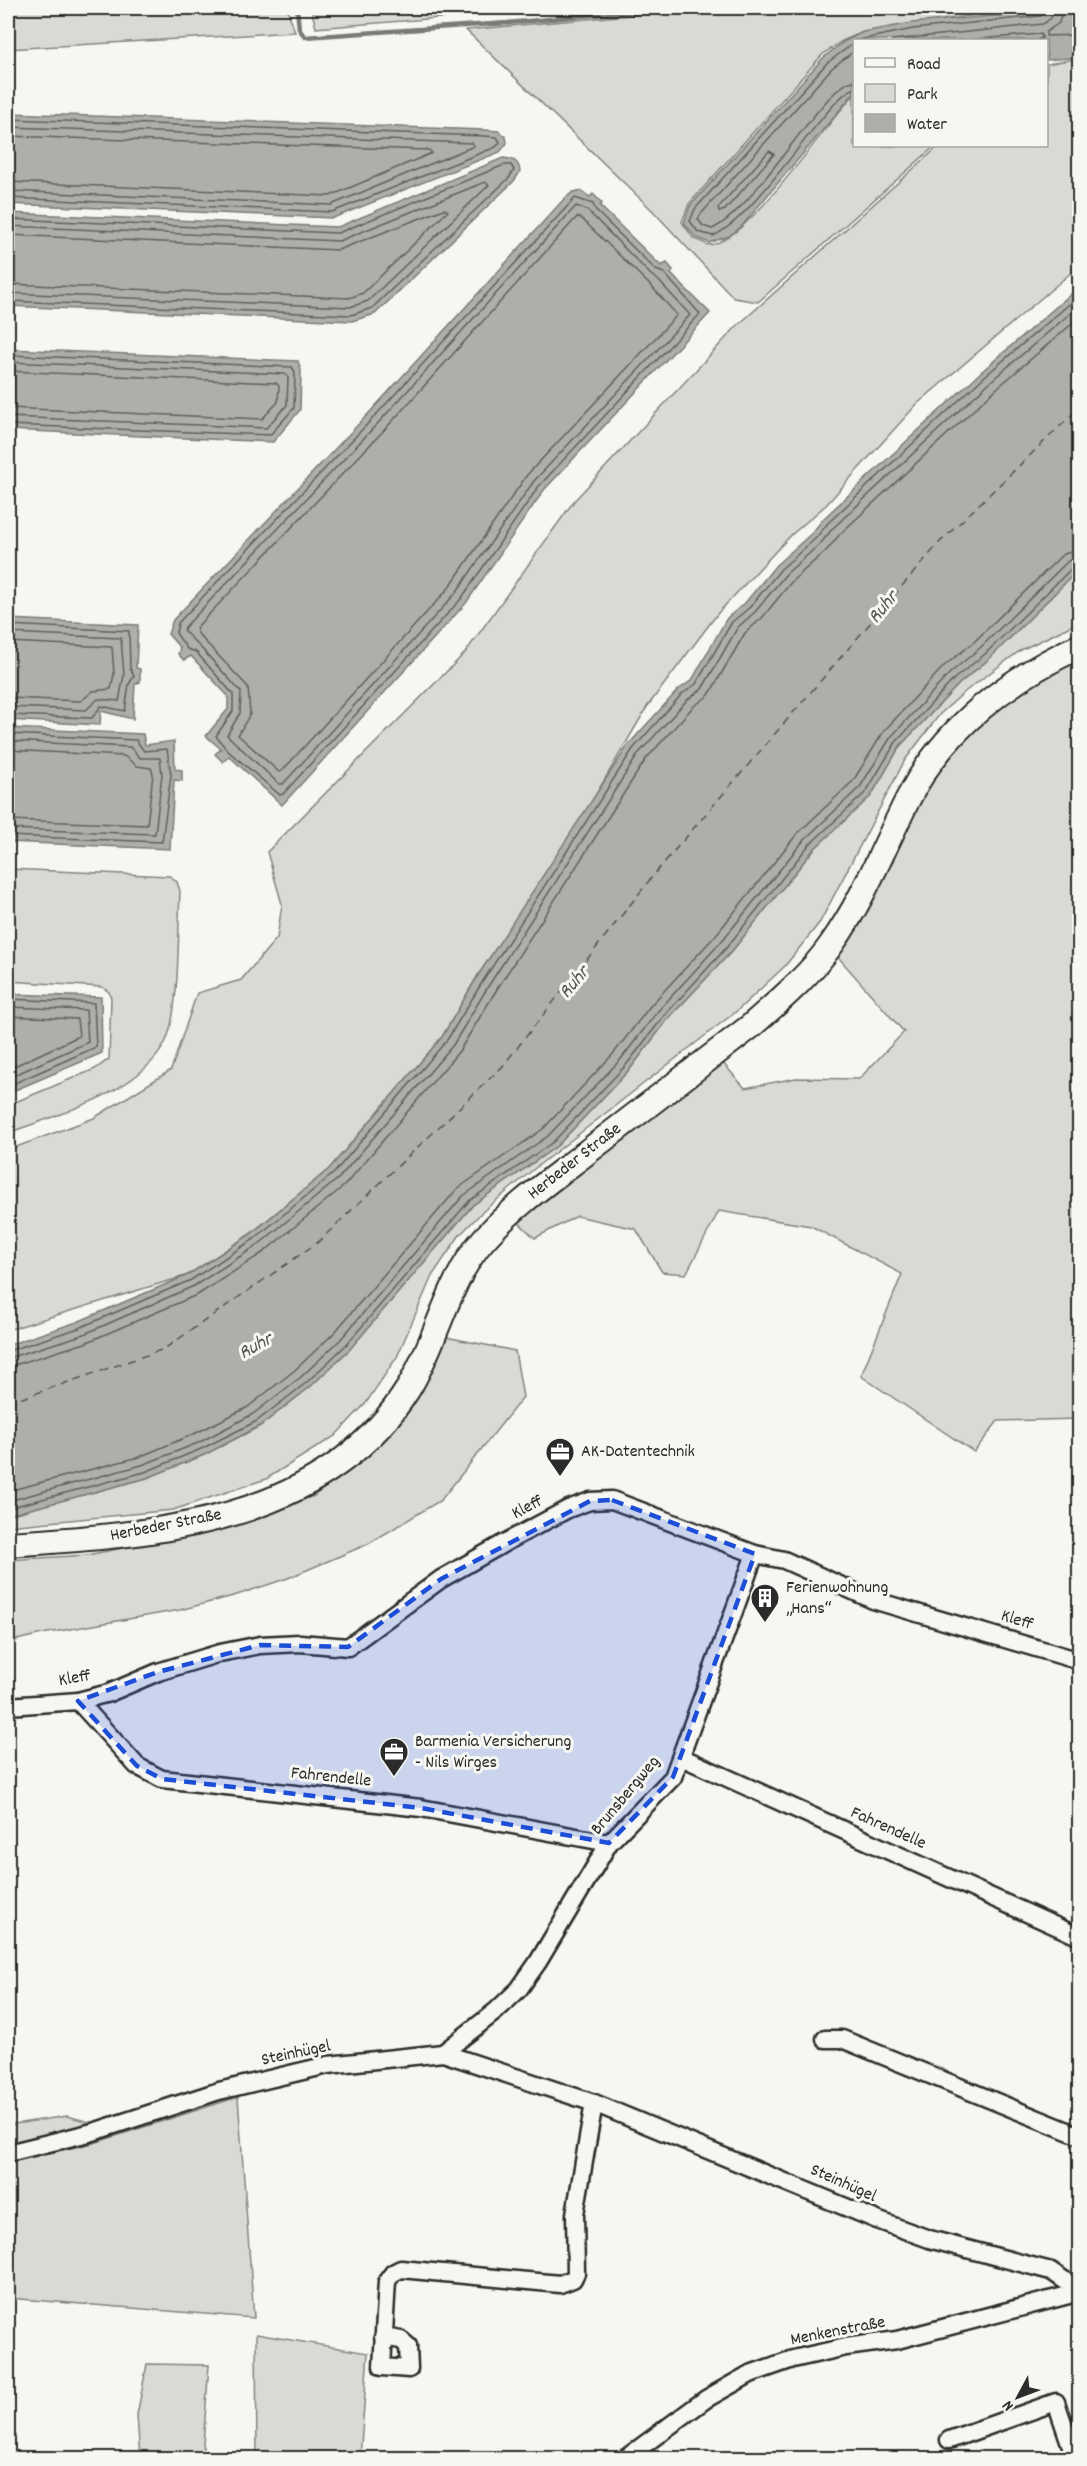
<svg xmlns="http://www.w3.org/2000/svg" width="1087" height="2466" font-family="Dekko,sans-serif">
	<rect width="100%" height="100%" fill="#f6f6f2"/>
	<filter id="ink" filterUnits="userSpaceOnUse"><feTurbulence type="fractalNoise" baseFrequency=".0167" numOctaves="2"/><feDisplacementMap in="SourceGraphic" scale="12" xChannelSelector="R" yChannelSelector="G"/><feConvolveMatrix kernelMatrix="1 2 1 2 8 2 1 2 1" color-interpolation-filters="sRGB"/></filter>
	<g filter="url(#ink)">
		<g fill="#d9d9d5" stroke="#828280" stroke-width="1.5">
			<polygon points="48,8 287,8 295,32 8,49 8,10"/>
			<polygon points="311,8 564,8 316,28"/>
			<path d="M 708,8 L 1021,8 L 863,32 L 842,41 L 822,55 L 689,204 L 682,222 L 693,238 L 708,245 C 746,245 824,125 854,95 L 854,146 L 935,146 L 758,302 L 734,298 L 653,211 L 466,30 Z"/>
			<polygon points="1079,58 1079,266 917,404 826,505 790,536 718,613 647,707 585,813 477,977 442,1037 329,1169 250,1234 188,1275 8,1330 8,1150 94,1118 171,1070 197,993 241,980 277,938 282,904 267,852 465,653 574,501 737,326 939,146 1046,146 1047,64"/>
			<polygon points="1079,569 1079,622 1021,650 967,690 940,714 905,760 820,922 785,966 738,1010 534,1169 481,1213 459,1236 432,1276 397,1357 366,1403 335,1436 266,1479 173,1510 8,1526 8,1515 147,1478 204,1455 260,1426 310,1387 350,1349 473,1205 557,1146 631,1068 668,1019 732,951 814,849 871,796 900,746 960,683 989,659"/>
			<path d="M 1079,658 L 1079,1419 L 998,1421 L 974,1452 L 861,1376 L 902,1274 L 811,1226 L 719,1211 L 686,1274 L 662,1272 L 636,1229 L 577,1216 L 535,1238 L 516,1220 L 722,1062 L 745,1088 L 796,1078 L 859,1079 L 904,1032 L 838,957 C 850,936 865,915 875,894 C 893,857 908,817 931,783 C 967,729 1020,685 1079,658 Z"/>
			<path d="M 8,869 L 170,876 L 177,882 L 180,891 C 178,930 180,1008 166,1041 C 142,1092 57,1115 8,1133 L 8,1105 L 95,1069 L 109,1059 L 111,998 L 109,992 L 102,987 L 8,981 Z"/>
			<polygon points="446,1337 515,1351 523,1397 441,1500 368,1544 288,1578 237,1595 180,1610 42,1634 8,1642 8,1560 87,1555 211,1531 314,1496 385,1439 426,1382"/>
			<polygon points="238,2097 254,2318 8,2298 8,2162 94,2143"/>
			<polygon points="67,2116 97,2124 8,2145 8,2125"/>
			<polygon points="256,2334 368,2353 360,2458 257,2458"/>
			<polygon points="147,2364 209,2365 202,2458 140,2458 137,2415"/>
		</g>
		<g fill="#aeaeab" stroke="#7a7a78" stroke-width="1.5">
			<polygon points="1080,8 1079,57 1047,60 1046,40 854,40 854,93 741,227 729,236 709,243 695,237 684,223 690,206 823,58 843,42 863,32 912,23"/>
			<polygon points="8,113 485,130 499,131 506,137 507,143 500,152 333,218 8,204"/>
			<path d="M 503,158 C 514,159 519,161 520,172 L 514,181 L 375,314 L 352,321 L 8,306 L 8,213 L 338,227 Z"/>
			<polygon points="581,191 590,197 593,194 602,203 600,206 661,266 667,263 673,270 671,274 710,313 544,490 466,603 282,805 229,756 223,762 215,754 221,749 206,736 228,709 228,696 191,656 184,660 178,654 180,648 168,634 173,620 370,412 564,199 573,192"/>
			<polygon points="1079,287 1079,569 989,659 960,683 900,746 871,796 814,849 732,951 668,1019 631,1068 557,1146 473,1205 350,1349 310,1387 260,1426 204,1455 147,1478 8,1515 8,1345 77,1322 188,1275 251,1234 329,1169 442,1037 477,977 628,745 678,690 692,680 727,618 745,603 776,565 812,533 823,519 981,372"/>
			<polygon points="8,349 298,361 301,371 300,410 273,442 8,430"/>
			<polygon points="8,619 138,625 136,668 140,669 140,682 135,684 133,719 101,711 100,725 8,720"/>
			<polygon points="8,728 143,734 145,745 174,741 175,769 182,770 182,781 174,780 170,849 8,842"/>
			<polygon points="8,994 101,997 102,1053 8,1093"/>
		</g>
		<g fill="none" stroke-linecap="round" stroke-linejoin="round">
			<g stroke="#5f5f5e" stroke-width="1.5">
				<polyline points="1063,8 1059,23 1046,32 1046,36 1080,35"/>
				<polyline points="859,40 913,29 1040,16 1045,13 1047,8"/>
				<polyline points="892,40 1043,24 1051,18 1054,8"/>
				<polyline points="966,40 1041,34 1042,38 1037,40"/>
				<path d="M 854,43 L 827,63 L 695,209 L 690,221 L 698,232 L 713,236 C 757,218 832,91 854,89"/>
				<path d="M 854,51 L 832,68 L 701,214 L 698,219 L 703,226 L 712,229 C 756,210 824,83 854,81"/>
				<polyline points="8,119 484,136 497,137 500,142 496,147 332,212 8,198"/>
				<polyline points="8,127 472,143 474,146 331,205 8,191"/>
				<polyline points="8,136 429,150 432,153 330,196 8,182"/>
				<polygon points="769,151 774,154 725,210 719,212 718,208"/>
				<polygon points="575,198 593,204 596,211 656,270 664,273 700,314 539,486 461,599 283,794 280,795 227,750 216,736 233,711 233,694 196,652 187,649 176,633 178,623 375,416"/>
				<polygon points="576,206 587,210 651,275 658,280 690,315 534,481 455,594 283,784 279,784 227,735 240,713 241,692 201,648 184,631 185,627 380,421"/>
				<polygon points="577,217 581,218 652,287 677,315 527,475 448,589 282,771 279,772 238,735 250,714 248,687 199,635 196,628 387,427"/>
				<polyline points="8,219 338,233 504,165 511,165 514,170 509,178 372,308 351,315 8,301"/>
				<polyline points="8,226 339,241 485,182 489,185 368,301 350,307 8,293"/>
				<polyline points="8,235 338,250 444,209 448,211 363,293 349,298 8,284"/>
				<polyline points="8,355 292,367 295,372 294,408 270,435 8,425"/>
				<polyline points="8,362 285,374 288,377 287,405 266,428 8,417"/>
				<polyline points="8,371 276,383 279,386 278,402 262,419 8,408"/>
				<polyline points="8,625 129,631 130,668 134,676 129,684 125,711 101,706 92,718 8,715"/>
				<polyline points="8,633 121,638 124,675 119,701 98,699 86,710 8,707"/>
				<polyline points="8,642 112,647 114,674 111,689 93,691 81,701 8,698"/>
				<polyline points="8,734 136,740 144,751 167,749 171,775 162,842 8,836"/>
				<polyline points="8,741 130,747 140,758 160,758 162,774 155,834 8,829"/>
				<polyline points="8,750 124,756 137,766 151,768 153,774 147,825 8,820"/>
				<polyline points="8,999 94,1003 96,1047 8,1086"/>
				<polyline points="8,1007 86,1010 88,1042 8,1078"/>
				<polyline points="8,1016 77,1019 79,1036 8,1069"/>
				<polyline points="8,1351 79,1328 191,1280 254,1239 334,1173 447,1040 483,981 633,749 682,694 696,684 732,622 750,607 781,569 816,538 828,523 985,376 1080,295"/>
				<polyline points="8,1358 82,1335 194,1286 258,1245 339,1178 453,1045 489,985 639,753 687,700 702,689 738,627 755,612 786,574 821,543 833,528 990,382 1080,305"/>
				<polyline points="8,1367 85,1343 199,1294 264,1252 345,1185 460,1050 497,989 646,759 693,707 709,695 745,633 762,618 793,580 827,550 840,534 996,389 1080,317"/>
				<polyline points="8,1491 139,1457 194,1434 248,1407 295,1370 334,1333 457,1189 543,1129 614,1053 651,1005 715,936 797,834 853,781 884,731 944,666 974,642 1062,555 1080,548"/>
				<polyline points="8,1501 142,1465 198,1443 253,1414 301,1377 340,1340 463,1196 548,1136 621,1059 658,1011 721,942 804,840 860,787 891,737 950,673 980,648 1068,561 1080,557"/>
				<polyline points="8,1508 145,1472 201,1449 257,1421 306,1383 346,1345 469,1201 553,1142 627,1064 664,1016 727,947 809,845 866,792 896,742 955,678 985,654 1073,567 1080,565"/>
			</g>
			<polyline stroke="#7a7a78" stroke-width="4.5" points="297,8 299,29 305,37 507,23 669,8"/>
			<polyline stroke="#525251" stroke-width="1.5" stroke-dasharray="8 6" stroke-linecap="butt" points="8,1403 164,1349 317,1243 502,1067 656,872 940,542 1080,407"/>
			<g stroke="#2b2b2b" stroke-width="21">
				<g id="minor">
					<polyline points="78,1701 137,1766 162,1779 421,1808 609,1843"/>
					<polyline points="8,1706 78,1701 109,1693 158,1672 220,1653 260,1645 300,1643 348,1647 441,1579 506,1542 568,1509 590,1501 612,1500 755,1554 784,1560 873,1600 1080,1661"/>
					<polyline points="681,1757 1080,1937"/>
					<polyline points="825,2039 842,2039 1080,2136"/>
					<polyline points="443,2053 496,2011 519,1989 538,1962 609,1843 673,1777 755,1554"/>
					<polyline points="8,2153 93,2132 219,2091 328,2065 443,2053 594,2103 877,2220 929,2239 1051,2271 1080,2291"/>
					<polyline points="383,2337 401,2340 408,2346 409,2369 382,2367 387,2281 393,2273 401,2269 560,2284 573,2279 576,2273 575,2214 594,2103"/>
					<polyline points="949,2440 1056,2402 1075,2458"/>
					<polyline points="626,2458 706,2399 750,2374 793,2359 846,2347 897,2340 1080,2292"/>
				</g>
			</g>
			<g stroke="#2b2b2b" stroke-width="28">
				<path id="secondary" d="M 8,1544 C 151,1535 323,1525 408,1389 C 437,1342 447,1281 484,1239 C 515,1204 554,1178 591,1149 C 644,1108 698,1067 751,1026 C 779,1001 809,976 831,945 C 864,899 884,846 909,797 C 945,727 1010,678 1080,646"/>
			</g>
			<use href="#minor" stroke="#f6f6f2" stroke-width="16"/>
			<use href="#secondary" stroke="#f6f6f2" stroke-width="24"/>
		</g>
	</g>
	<path fill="#1d4ed8" fill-opacity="0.2" stroke="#1d4ed8" stroke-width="4.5" stroke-dasharray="12 8" stroke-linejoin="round" d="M 612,1500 L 755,1554 L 673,1777 L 609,1843 L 421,1808 L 162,1779 L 137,1766 L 78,1701 L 158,1672 L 260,1645 L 348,1647 L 441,1579 L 590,1501 Z"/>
	<defs>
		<g id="office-pin" transform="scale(1.5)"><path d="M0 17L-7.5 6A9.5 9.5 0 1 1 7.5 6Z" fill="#2b2b2b" stroke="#f6f6f2"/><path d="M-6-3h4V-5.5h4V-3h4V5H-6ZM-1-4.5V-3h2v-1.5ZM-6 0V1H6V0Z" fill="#fff"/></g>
		<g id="building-pin" transform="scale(1.5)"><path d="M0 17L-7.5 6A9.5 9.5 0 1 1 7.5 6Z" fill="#2b2b2b" stroke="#f6f6f2"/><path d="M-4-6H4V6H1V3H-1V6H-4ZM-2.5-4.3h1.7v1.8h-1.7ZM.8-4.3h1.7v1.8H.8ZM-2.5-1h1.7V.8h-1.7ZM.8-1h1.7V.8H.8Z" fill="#fff"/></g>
	</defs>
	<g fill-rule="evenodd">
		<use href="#office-pin" x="560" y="1452"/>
		<use href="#building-pin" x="765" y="1598"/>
		<use href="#office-pin" x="394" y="1752"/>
	</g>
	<g text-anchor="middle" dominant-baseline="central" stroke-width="6" stroke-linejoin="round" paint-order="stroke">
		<g font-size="18" fill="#2b2b2b" stroke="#f6f6f2">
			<text transform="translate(575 1162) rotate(-38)">Herbeder Straße</text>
			<text transform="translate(528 1508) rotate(-28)">Kleff</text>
			<text transform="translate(166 1526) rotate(-11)">Herbeder Straße</text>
			<text transform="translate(1017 1621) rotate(18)">Kleff</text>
			<text transform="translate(75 1679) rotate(-10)">Kleff</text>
			<text transform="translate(331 1778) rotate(6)">Fahrendelle</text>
			<text transform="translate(626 1796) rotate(-50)">Brunsbergweg</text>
			<text transform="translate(888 1829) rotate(24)">Fahrendelle</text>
			<text transform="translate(296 2054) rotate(-12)">Steinhügel</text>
			<text transform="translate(843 2184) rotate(24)">Steinhügel</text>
			<text transform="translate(838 2332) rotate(-11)">Menkenstraße</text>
		</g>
		<g font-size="18" fill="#2b2b2b" stroke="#f6f6f2" text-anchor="start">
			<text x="581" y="1452">AK-Datentechnik</text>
			<text x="786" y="1588">Ferienwohnung<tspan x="786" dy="21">„Hans“</tspan></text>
			<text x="415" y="1742">Barmenia Versicherung<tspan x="415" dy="21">- Nils Wirges</tspan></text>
		</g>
		<g font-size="20" font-style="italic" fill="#525251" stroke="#f6f6f2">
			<text transform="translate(884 608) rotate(-51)">Ruhr</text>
			<text transform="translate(575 983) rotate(-50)">Ruhr</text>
			<text transform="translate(256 1347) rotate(-29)">Ruhr</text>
		</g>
	</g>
	<rect width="1087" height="2466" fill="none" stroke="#f6f6f2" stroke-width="30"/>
	<rect x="15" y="15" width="1057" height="2436" fill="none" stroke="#2b2b2b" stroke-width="2" filter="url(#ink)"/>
	<rect x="853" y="39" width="195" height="108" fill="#f6f6f2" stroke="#a5a5a2" stroke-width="1.5"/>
	<rect x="865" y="58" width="30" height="9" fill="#f6f6f2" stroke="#a5a5a2" stroke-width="1.5"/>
	<text x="907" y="69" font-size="18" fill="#2b2b2b">Road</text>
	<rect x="865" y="84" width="30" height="18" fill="#d9d9d5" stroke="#a5a5a2" stroke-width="1.5"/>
	<text x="907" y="99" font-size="18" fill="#2b2b2b">Park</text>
	<rect x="865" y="114" width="30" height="18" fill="#aeaeab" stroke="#a5a5a2" stroke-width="1.5"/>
	<text x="907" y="129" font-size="18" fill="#2b2b2b">Water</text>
	<g transform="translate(1018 2397) rotate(229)" stroke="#f6f6f2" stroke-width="4.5" paint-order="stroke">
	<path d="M0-4.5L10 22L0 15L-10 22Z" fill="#2b2b2b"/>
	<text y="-9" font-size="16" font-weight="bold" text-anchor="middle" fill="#2b2b2b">N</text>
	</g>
</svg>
